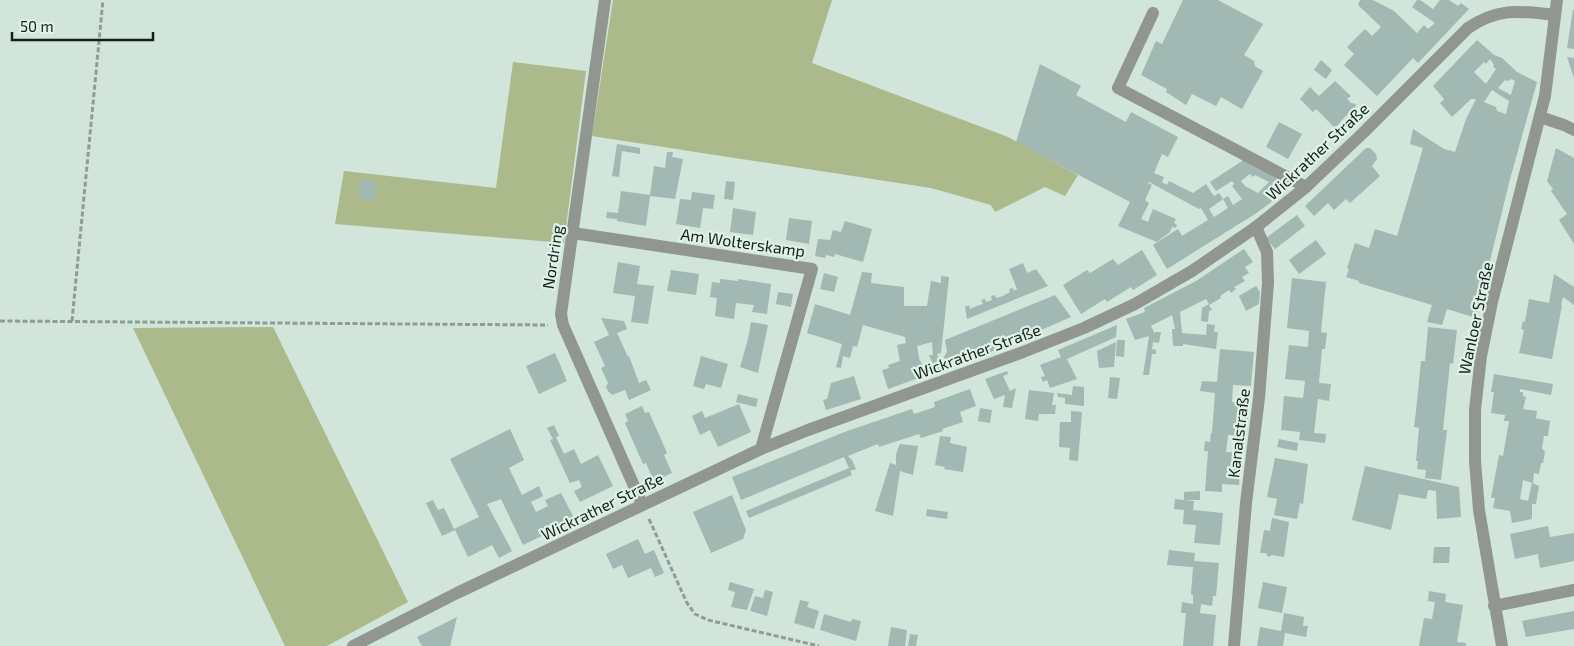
<svg xmlns="http://www.w3.org/2000/svg" width="1574" height="646" font-family="'Exo 2',sans-serif">
	<rect width="100%" height="100%" fill="#d1e5da"/>
	<g fill="#acb98b">
		<polygon points="613,0 832,0 812,63 1008,137 1078,175 1065,196 1045,187 995,212 991,205 931,188 592,136"/>
		<polygon points="513,62 586,71 564,243 335,224 344,171 496,188"/>
		<polygon points="273,327 408,602 327,646 285,646 133,328"/>
	</g>
	<g fill="#a1b8b3" fill-rule="evenodd">
		<polygon points="1183,0 1218,0 1263,24 1244,55 1254,61 1255,66 1263,71 1242,109 1221,97 1216,106 1192,94 1186,105 1166,92 1167,89 1141,75 1156,41 1162,44"/>
		<polygon points="1360,0 1373,0 1394,11 1417,33 1424,25 1428,29 1435,23 1412,7 1417,0 1420,0 1433,9 1440,0 1449,0 1458,6 1461,3 1469,9 1418,63 1413,58 1377,96 1344,65 1354,54 1347,47 1365,29 1372,36 1381,27 1358,5"/>
		<polygon points="1573,10 1574,10 1574,49 1567,48"/>
		<path d="M 1477,40 L 1494,55 L 1502,58 L 1517,72 L 1537,82 L 1509,183 L 1476,318 L 1447,309 L 1442,325 L 1427,322 L 1432,305 L 1359,283 L 1359,281 L 1346,277 L 1349,269 L 1347,268 L 1355,243 L 1369,248 L 1375,229 L 1397,236 L 1423,148 L 1410,144 L 1413,129 L 1444,149 L 1455,152 L 1466,119 L 1476,99 L 1471,99 L 1452,117 L 1440,103 L 1444,99 L 1433,86 ZM 1490,59 L 1494,65 L 1493,67 L 1496,69 L 1486,84 L 1474,72 L 1484,62 L 1486,64 ZM 1511,79 L 1515,81 L 1511,95 L 1498,88 L 1505,80 L 1508,81 ZM 1492,90 L 1509,101 L 1506,114 L 1497,111 L 1496,107 L 1484,102 Z"/>
		<polygon points="1567,57 1574,58 1574,78"/>
		<polygon points="1321,60 1332,70 1326,79 1314,70"/>
		<path d="M 1040,64 L 1081,86 L 1076,95 L 1126,122 L 1131,112 L 1178,137 L 1168,157 L 1162,154 L 1154,173 L 1164,177 L 1162,182 L 1167,185 L 1169,181 L 1193,193 L 1206,184 L 1214,196 L 1219,193 L 1223,199 L 1209,209 L 1214,217 L 1228,208 L 1223,199 L 1228,196 L 1233,205 L 1242,199 L 1232,186 L 1234,184 L 1232,181 L 1216,191 L 1210,182 L 1245,159 L 1275,177 L 1286,187 L 1270,203 L 1255,214 L 1167,269 L 1153,245 L 1178,229 L 1182,236 L 1208,220 L 1201,208 L 1199,209 L 1149,182 L 1148,183 L 1152,185 L 1145,200 L 1149,203 L 1141,219 L 1148,222 L 1153,209 L 1176,219 L 1174,223 L 1177,225 L 1176,228 L 1172,227 L 1170,232 L 1157,242 L 1118,226 L 1130,202 L 1016,142 ZM 1250,174 L 1253,177 L 1255,175 L 1269,182 L 1258,193 L 1245,186 L 1241,181 Z"/>
		<polygon points="1335,81 1351,96 1347,99 1351,103 1356,104 1355,110 1351,110 1335,128 1316,109 1313,112 1300,99 1310,87 1319,96"/>
		<polygon points="1279,122 1302,134 1288,159 1266,147"/>
		<polygon points="617,144 640,148 640,154 622,151 619,177 612,176"/>
		<polygon points="1366,148 1370,148 1376,154 1377,159 1372,166 1380,176 1350,203 1346,199 1334,210 1328,203 1314,216 1305,206"/>
		<polygon points="1556,148 1574,158 1574,244 1559,220 1567,214 1551,191 1553,189 1547,181"/>
		<polygon points="667,152 673,152 672,157 683,159 675,199 650,196 646,226 617,221 617,219 606,218 607,212 618,213 621,191 650,195 654,166 665,168"/>
		<polygon points="361,179 376,181 374,200 358,198"/>
		<polygon points="726,181 735,182 733,200 724,199"/>
		<polygon points="692,192 715,195 713,209 703,208 700,228 676,224 680,199 691,200"/>
		<polygon points="733,208 756,212 753,235 730,232"/>
		<polygon points="1297,215 1305,226 1275,249 1266,238"/>
		<polygon points="789,218 812,221 809,244 786,240"/>
		<polygon points="845,221 872,229 863,262 835,254 834,257 826,255 825,258 815,256 818,239 830,240 833,230 841,232"/>
		<polygon points="1316,240 1326,254 1299,274 1289,260"/>
		<polygon points="1244,249 1253,262 1245,267 1249,273 1242,277 1245,281 1234,287 1236,289 1231,293 1229,290 1220,296 1221,298 1209,305 1212,310 1209,311 1208,322 1201,321 1202,308 1209,304 1206,299 1180,312 1182,333 1206,335 1207,324 1215,325 1214,332 1218,332 1216,349 1183,344 1183,346 1173,346 1172,329 1175,329 1172,315 1151,326 1155,334 1155,332 1161,332 1159,343 1153,342 1152,349 1156,350 1156,354 1152,354 1149,375 1143,375 1149,336 1135,340 1126,319 1145,312 1144,308 1196,281"/>
		<polygon points="1142,250 1157,275 1133,290 1131,287 1107,302 1105,299 1081,314 1063,285 1087,270 1090,273 1113,259 1118,265"/>
		<polygon points="618,262 640,266 637,284 654,286 648,324 631,322 635,296 613,293"/>
		<polygon points="1023,263 1027,273 1036,269 1048,286 967,319 965,307 969,305 970,309 977,306 983,304 981,300 985,299 986,302 992,300 991,296 995,295 996,298 1003,296 1010,292 1009,289 1013,288 1014,291 1017,289 1009,269"/>
		<polygon points="671,270 699,274 696,295 667,291"/>
		<polygon points="862,272 872,273 871,283 904,287 904,306 927,306 931,281 941,283 941,276 949,277 941,353 937,354 943,369 936,371 929,355 933,355 932,342 917,346 919,358 927,375 888,389 882,370 889,368 888,365 900,361 897,345 906,343 905,337 863,325 857,347 853,346 850,358 843,356 841,368 836,367 842,344 807,333 815,304 850,315"/>
		<polygon points="824,273 838,277 834,292 820,289"/>
		<polygon points="1554,274 1574,287 1574,305 1563,297 1561,305 1562,305 1552,359 1519,353 1524,330 1521,329 1523,321 1525,322 1529,299 1549,303"/>
		<polygon points="1292,278 1326,282 1321,332 1327,333 1325,349 1322,349 1319,383 1331,384 1329,401 1318,399 1314,433 1326,434 1325,443 1299,440 1300,432 1281,430 1284,396 1303,398 1305,381 1285,379 1289,345 1308,347 1309,331 1287,328"/>
		<polygon points="720,279 738,281 738,279 771,284 767,314 752,312 754,305 736,303 734,319 715,316 717,298 710,297 712,282 720,283"/>
		<polygon points="1256,286 1260,292 1259,304 1246,311 1239,296"/>
		<polygon points="778,292 793,294 791,307 776,304"/>
		<polygon points="1055,295 1071,317 993,351 948,367 944,357 947,352 945,340"/>
		<polygon points="601,318 624,321 627,329 617,333 628,357 629,356 639,383 646,380 651,390 629,400 625,390 612,395 608,391 606,387 608,383 601,368 605,366 594,342 609,335"/>
		<polygon points="751,322 768,325 758,373 740,367 748,339"/>
		<polygon points="1117,325 1116,337 1067,359 1077,379 1050,388 1047,380 1043,382 1041,377 1045,376 1040,365 1061,357 1058,350"/>
		<polygon points="1428,327 1457,330 1453,364 1450,363 1443,430 1447,430 1441,480 1425,478 1426,470 1417,469 1418,461 1416,461 1419,428 1414,427 1416,411 1421,361 1425,361"/>
		<polygon points="1117,340 1125,340 1124,357 1116,356"/>
		<polygon points="1116,342 1114,367 1099,368 1097,351"/>
		<polygon points="1220,349 1254,352 1251,386 1233,385 1232,402 1249,404 1246,436 1228,435 1226,452 1242,453 1239,485 1222,484 1222,492 1205,491 1208,451 1204,451 1205,441 1210,442 1211,433 1212,433 1215,393 1200,391 1202,381 1217,382"/>
		<polygon points="555,353 567,381 539,394 526,366"/>
		<polygon points="701,356 728,364 721,388 706,384 704,389 693,386"/>
		<polygon points="1007,371 1008,374 1003,376 1010,391 1016,388 1012,408 1003,407 1005,395 994,399 985,379"/>
		<path d="M 1494,374 L 1553,384 L 1551,395 L 1520,389 L 1520,392 L 1523,392 L 1523,396 L 1526,397 L 1523,409 L 1537,411 L 1536,418 L 1550,421 L 1548,436 L 1544,436 L 1542,448 L 1545,452 L 1543,463 L 1541,463 L 1539,474 L 1534,473 L 1533,483 L 1539,486 L 1536,504 L 1532,504 L 1532,519 L 1512,523 L 1510,511 L 1493,508 L 1495,498 L 1491,498 L 1499,455 L 1503,456 L 1509,421 L 1504,421 L 1505,415 L 1491,413 L 1494,392 L 1491,392 ZM 1523,480 L 1532,483 L 1528,501 L 1520,499 Z"/>
		<polygon points="854,376 861,399 826,410 823,400 827,399 831,383"/>
		<polygon points="1110,377 1120,378 1117,399 1108,398"/>
		<polygon points="1073,386 1084,387 1084,406 1065,404 1065,398 1058,397 1057,393 1072,395"/>
		<polygon points="970,389 976,406 960,412 963,422 942,429 943,431 921,438 919,434 879,447 878,444 848,456 852,460 856,469 850,471 852,475 749,518 746,511 849,468 844,457 741,500 732,477 847,431 912,409 914,414 935,407 934,402"/>
		<polygon points="1029,390 1054,393 1052,405 1056,405 1055,414 1039,414 1038,421 1025,419"/>
		<polygon points="738,394 758,399 756,407 736,402"/>
		<polygon points="739,404 751,432 718,447 710,430 700,435 692,416 702,411 705,418"/>
		<polygon points="642,406 645,413 649,412 667,453 664,455 672,473 654,481 646,463 643,464 625,423 628,421 625,414"/>
		<polygon points="980,408 992,410 990,423 978,421"/>
		<polygon points="1071,411 1082,412 1078,461 1069,460 1070,448 1059,447 1060,422 1071,422"/>
		<polygon points="554,425 559,436 556,437 564,454 574,449 581,464 598,455 613,486 580,502 574,491 582,487 579,480 570,483 550,440 553,439 547,428"/>
		<polygon points="510,429 524,460 509,468 522,495 539,486 543,496 531,502 536,512 548,506 545,500 561,493 575,520 523,545 501,499 487,504 512,551 499,558 492,545 468,557 455,530 442,536 426,503 433,500 438,510 444,508 454,529 479,517 450,459"/>
		<polygon points="940,436 951,437 950,443 967,447 963,472 944,469 945,467 935,465"/>
		<polygon points="1279,439 1298,443 1297,451 1277,447"/>
		<polygon points="900,444 918,446 913,475 900,471 893,516 875,511 890,463 896,465 896,454"/>
		<polygon points="1275,458 1308,464 1303,504 1300,503 1297,519 1274,515 1277,499 1267,497"/>
		<polygon points="1365,466 1459,487 1461,517 1437,519 1436,491 1428,490 1426,499 1399,494 1391,530 1352,520"/>
		<polygon points="1200,491 1200,500 1184,500 1184,492"/>
		<polygon points="732,495 746,530 743,539 711,553 693,512"/>
		<polygon points="1175,499 1194,501 1193,510 1223,513 1220,545 1194,543 1196,525 1183,524 1184,510 1174,509"/>
		<polygon points="927,509 948,512 947,519 926,516"/>
		<polygon points="1272,518 1289,522 1284,557 1272,555 1268,557 1266,553 1260,553 1264,530 1270,531"/>
		<polygon points="1548,526 1550,537 1574,533 1574,561 1540,568 1538,554 1515,559 1510,534"/>
		<polygon points="638,539 645,554 654,550 664,573 655,577 651,568 628,578 622,565 613,569 606,554"/>
		<polygon points="1434,547 1450,547 1449,563 1433,563"/>
		<polygon points="1169,550 1195,553 1194,561 1219,563 1216,596 1213,596 1212,606 1201,604 1200,613 1216,615 1213,646 1183,646 1186,613 1181,613 1182,602 1193,604 1193,595 1191,594 1193,567 1167,565"/>
		<polygon points="730,582 754,589 747,610 731,607 735,592 728,590"/>
		<polygon points="1263,582 1287,587 1282,613 1258,608"/>
		<polygon points="765,590 773,592 767,616 750,611 755,596 763,598"/>
		<polygon points="1429,591 1446,594 1445,602 1463,605 1457,642 1466,643 1466,646 1419,646 1424,618 1432,619 1435,602 1428,601"/>
		<polygon points="800,600 809,602 807,607 819,611 814,629 794,623"/>
		<polygon points="1574,611 1574,629 1526,637 1522,621"/>
		<polygon points="1284,613 1304,617 1303,626 1308,626 1306,637 1285,633 1283,646 1257,646 1260,627 1281,631"/>
		<polygon points="824,614 851,622 852,619 861,621 856,641 820,630"/>
		<polygon points="457,617 450,646 422,646 417,637"/>
		<polygon points="891,627 907,630 905,646 888,646"/>
		<polygon points="910,634 918,635 916,646 908,646"/>
	</g>
	<g fill="none" stroke-linecap="round" stroke-linejoin="round">
		<g stroke="#8e9d95" stroke-width="3" stroke-dasharray="5 2.5" stroke-linecap="butt">
			<polyline points="0,321 548,325"/>
			<polyline points="72,321 103,0"/>
			<polyline points="649,519 687,603 695,614 708,620 819,646"/>
		</g>
		<g stroke="#919790" stroke-width="12">
			<polyline points="605,0 561,314 563,325 642,504"/>
			<polyline points="1153,13 1118,88 1306,187"/>
			<polyline points="1540,117 1564,125 1574,130"/>
			<polyline points="573,233 812,269 761,449"/>
			<polyline points="1494,606 1574,590"/>
			<path d="M 353,646 L 457,593 L 761,449 L 808,430 L 1023,352 L 1084,328 L 1135,304 L 1192,271 L 1256,227 L 1306,187 L 1364,132 L 1468,28 C 1499,7 1520,11 1555,15"/>
			<polyline points="1234,646 1246,503 1259,398 1268,283 1267,252 1256,227"/>
			<polyline points="1502,646 1479,510 1475,461 1475,410 1481,356 1492,302 1545,96 1557,0"/>
		</g>
	</g>
	<g text-anchor="middle" dominant-baseline="central" stroke-width="4.5" stroke-linejoin="round" paint-order="stroke">
		<g font-size="16" fill="#181f1b" stroke="#def2e7">
			<text transform="translate(1317 151) rotate(-43)">Wickrather Straße</text>
			<text transform="translate(743 242) rotate(8)">Am Wolterskamp</text>
			<text transform="translate(552 257) rotate(-81)">Nordring</text>
			<text transform="translate(1475 318) rotate(-78)">Wanloer Straße</text>
			<text transform="translate(977 351) rotate(-20)">Wickrather Straße</text>
			<text transform="translate(1238 433) rotate(-83)">Kanalstraße</text>
			<text transform="translate(602 506) rotate(-26)">Wickrather Straße</text>
		</g>
	</g>
	<path d="M12 32v8h141v-8" fill="none" stroke="#181f1b" stroke-width="2.5"/>
	<text x="20" y="32" font-size="15" fill="#181f1b" stroke="#def2e7" stroke-width="4" paint-order="stroke">50 m</text>
</svg>
